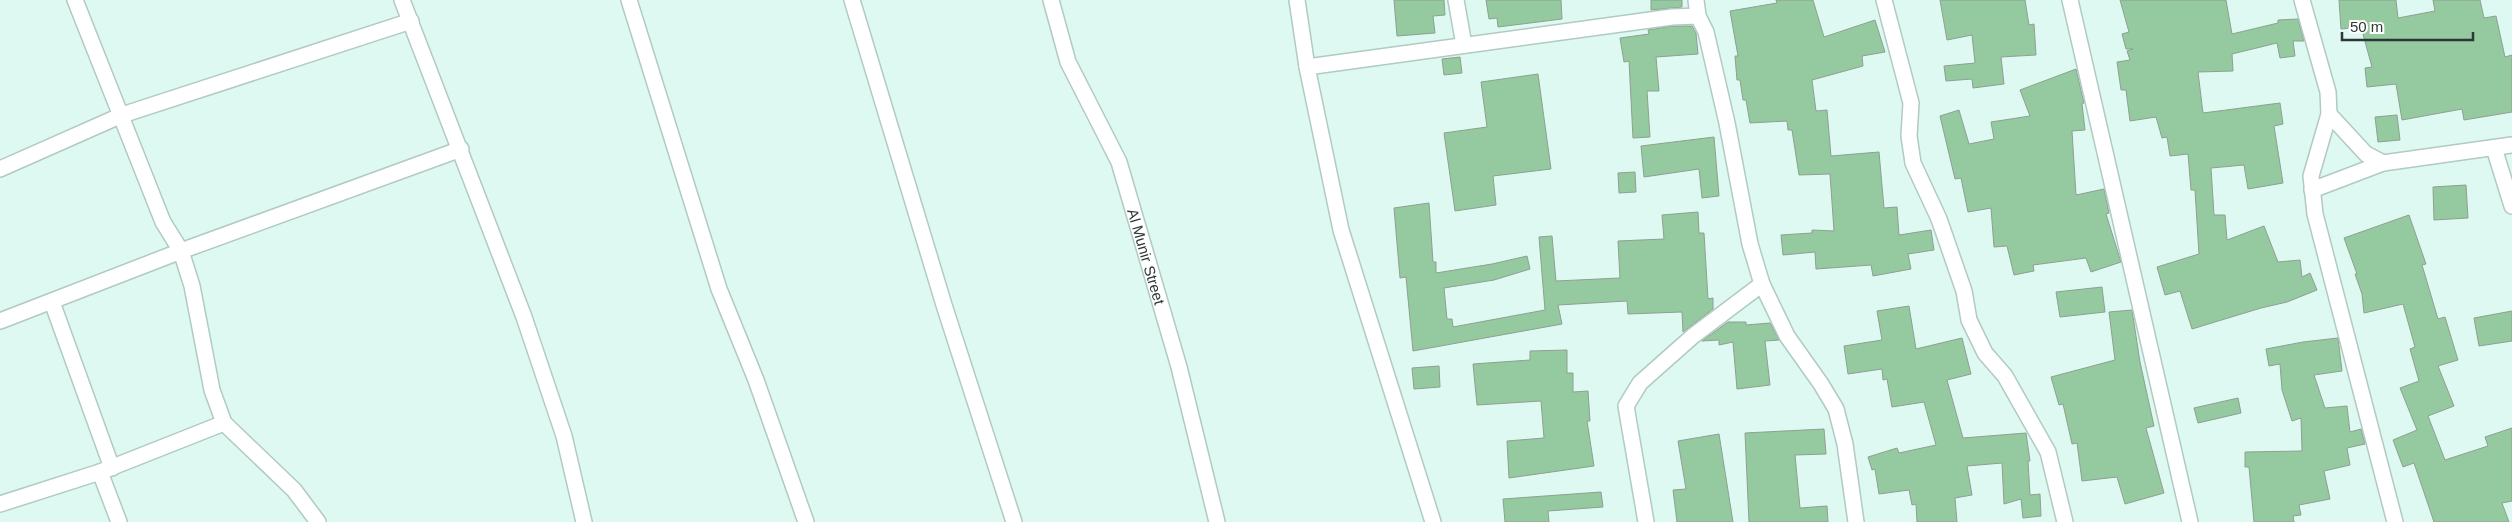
<svg xmlns="http://www.w3.org/2000/svg" width="2512" height="522" font-family="Helvetica,sans-serif">
	<rect width="100%" height="100%" fill="#def9f1"/>
	<g fill="#95c9a0" stroke="#8ea092">
		<polygon points="1394,0 1444,0 1445,15 1433,16 1435,33 1397,36"/>
		<polygon points="1486,0 1561,0 1562,19 1498,27 1497,18 1489,19"/>
		<polygon points="1651,0 1682,0 1682,7 1651,10"/>
		<polygon points="1776,0 1813,0 1824,37 1875,20 1885,52 1862,56 1863,66 1812,80 1816,111 1827,110 1831,156 1879,152 1884,208 1897,207 1899,235 1931,230 1934,250 1908,254 1911,269 1873,276 1871,265 1816,269 1815,252 1783,255 1781,235 1812,233 1812,230 1834,231 1830,174 1799,175 1792,130 1788,130 1787,121 1750,123 1746,100 1743,100 1740,80 1737,80 1735,56 1738,56 1730,11 1777,3"/>
		<polygon points="1940,0 2025,0 2029,25 2034,24 2036,55 2001,57 2004,84 1973,88 1972,79 1946,81 1944,66 1975,63 1972,35 1947,40"/>
		<polygon points="2120,0 2226,0 2232,34 2278,23 2278,20 2298,19 2304,41 2293,41 2295,56 2280,58 2277,43 2232,54 2233,71 2198,72 2203,113 2280,103 2283,124 2274,126 2283,183 2248,189 2244,165 2211,168 2214,215 2225,215 2227,240 2264,226 2278,262 2300,260 2302,277 2310,273 2317,290 2287,302 2261,308 2192,329 2180,291 2165,295 2157,267 2199,254 2195,190 2191,190 2188,154 2170,156 2167,137 2162,138 2156,117 2130,121 2126,90 2121,90 2117,62 2130,60 2127,51 2133,49 2126,49 2122,34 2129,32"/>
		<polygon points="2339,0 2396,0 2398,18 2435,11 2433,0 2480,0 2484,18 2496,16 2505,57 2512,55 2512,112 2464,120 2462,109 2402,120 2396,84 2367,87 2365,68 2372,67 2361,27 2341,29"/>
		<polygon points="1673,26 1692,26 1696,33 1698,54 1656,57 1659,91 1647,91 1650,137 1633,138 1629,61 1624,62 1620,38 1649,34 1648,30"/>
		<polygon points="1460,57 1462,73 1444,75 1442,59"/>
		<polygon points="2076,69 2084,103 2082,104 2085,130 2072,131 2076,195 2104,189 2109,213 2106,214 2121,262 2091,272 2086,258 2033,265 2034,271 2014,275 2007,246 1994,247 1991,208 1968,212 1961,178 1955,179 1940,116 1959,110 1969,144 1994,139 1991,122 2030,116 2020,90"/>
		<polygon points="1538,74 1551,169 1493,176 1496,205 1455,211 1444,133 1487,127 1481,82"/>
		<polygon points="2397,115 2400,140 2378,142 2375,117"/>
		<polygon points="1714,137 1719,196 1702,198 1699,169 1644,177 1641,146"/>
		<polygon points="1635,172 1636,192 1619,193 1618,173"/>
		<polygon points="2466,185 2468,218 2434,220 2433,187"/>
		<polygon points="1429,203 1433,262 1436,262 1436,273 1492,264 1527,256 1530,269 1494,280 1444,288 1447,319 1452,319 1453,327 1545,310 1539,237 1552,236 1556,281 1620,278 1618,241 1664,239 1662,215 1698,212 1699,233 1704,233 1708,299 1713,298 1713,309 1683,332 1682,312 1628,314 1627,301 1558,305 1562,324 1413,351 1406,277 1400,278 1394,208"/>
		<polygon points="2409,215 2426,264 2422,265 2438,319 2445,317 2458,360 2438,366 2454,406 2428,416 2445,460 2488,446 2485,437 2512,428 2512,501 2502,503 2509,522 2434,522 2414,463 2403,467 2393,440 2417,430 2400,388 2419,381 2410,349 2415,347 2403,304 2364,313 2362,294 2355,274 2357,274 2344,238"/>
		<polygon points="2102,287 2105,312 2060,317 2056,292"/>
		<polygon points="1909,306 1916,349 1962,338 1971,374 1947,380 1963,438 2026,433 2030,461 2028,461 2030,495 2040,494 2041,516 2023,518 2021,499 2004,504 2002,463 1967,466 1972,495 1955,498 1957,522 1917,522 1916,504 1912,505 1909,490 1879,494 1875,469 1872,470 1868,457 1897,448 1899,453 1936,445 1924,402 1892,407 1887,379 1883,380 1882,369 1848,374 1844,346 1882,340 1877,311"/>
		<polygon points="2132,310 2140,362 2154,426 2146,428 2164,493 2125,504 2117,477 2082,481 2077,443 2072,444 2063,404 2059,405 2051,377 2115,360 2109,312"/>
		<polygon points="2512,311 2512,341 2479,346 2474,318"/>
		<polygon points="1728,322 1746,322 1746,325 1770,323 1779,340 1765,341 1770,385 1737,389 1733,342 1719,345 1719,340 1702,341"/>
		<polygon points="2338,338 2342,371 2314,375 2325,408 2347,406 2350,432 2361,429 2365,444 2347,448 2350,465 2324,471 2330,499 2299,505 2301,515 2293,516 2294,522 2254,522 2249,467 2245,467 2245,452 2302,451 2301,418 2292,421 2282,390 2280,364 2269,366 2266,349 2303,342"/>
		<polygon points="1567,350 1567,373 1573,373 1573,392 1588,391 1590,421 1587,421 1594,466 1509,478 1507,441 1544,438 1541,401 1477,405 1473,364 1530,360 1530,351"/>
		<polygon points="1439,366 1440,387 1414,389 1412,368"/>
		<polygon points="2238,398 2241,413 2198,423 2194,408"/>
		<polygon points="1824,429 1826,454 1795,455 1800,508 1827,506 1828,522 1749,522 1745,433"/>
		<polygon points="1719,434 1733,522 1677,522 1673,490 1686,489 1678,441"/>
		<polygon points="1601,492 1603,507 1548,511 1549,522 1505,522 1503,499"/>
	</g>
	<g fill="none" stroke-linecap="round" stroke-linejoin="round">
		<g stroke="#b1cac3" stroke-width="18">
			<g id="street">
				<polyline points="75,0 163,222 181,251 192,286 212,390 224,423 294,490 318,522"/>
				<polyline points="402,0 524,317 564,436 584,522"/>
				<polyline points="629,0 719,289 756,380 806,522"/>
				<polyline points="852,0 944,305 1014,522"/>
				<path id="s1" d="M 1051,0 L 1068,62 L 1119,162 L 1179,367 L 1217,522"/>
				<polyline points="1297,0 1307,67 1341,230 1433,522"/>
				<polyline points="1456,0 1464,45"/>
				<polyline points="1696,0 1698,16"/>
				<polyline points="1884,0 1911,103 1909,136 1913,163 1939,219 1964,291 1969,320 1985,353 2005,376 2048,452 2065,522"/>
				<polyline points="2070,0 2190,522"/>
				<polyline points="2302,0 2328,92 2329,114 2311,176 2315,214 2395,522"/>
				<polyline points="1307,67 1672,17 1698,16 1706,32 1727,123 1750,244 1762,284 1787,336 1821,384 1836,409 1845,444 1856,522"/>
				<polyline points="2329,114 2366,154 2383,163"/>
				<polyline points="2494,148 2512,206"/>
				<polyline points="0,169 122,115 411,21"/>
				<polyline points="2312,190 2383,163 2512,145"/>
				<polyline points="52,302 112,468"/>
				<polyline points="0,321 181,251 461,149"/>
				<polyline points="100,472 119,522"/>
				<polyline points="0,504 100,472 224,423"/>
				<polyline points="1646,522 1626,406 1640,383 1693,336 1762,284"/>
			</g>
		</g>
		<use href="#street" stroke="#fff" stroke-width="15"/>
	</g>
	<g text-anchor="middle" dominant-baseline="central" stroke-width="4" stroke-linejoin="round" paint-order="stroke">
		<g font-size="15" fill="#2d3734" stroke="#fff">
			<text stroke="none"><textPath href="#s1" startOffset="275">Al Munir Street</textPath></text>
		</g>
	</g>
	<path d="M2342 32v8h131v-8" fill="none" stroke="#2d3734" stroke-width="2.5"/>
	<text x="2350" y="32" font-size="15" fill="#2d3734" stroke="#ffffff" stroke-width="4" paint-order="stroke">50 m</text>
</svg>
